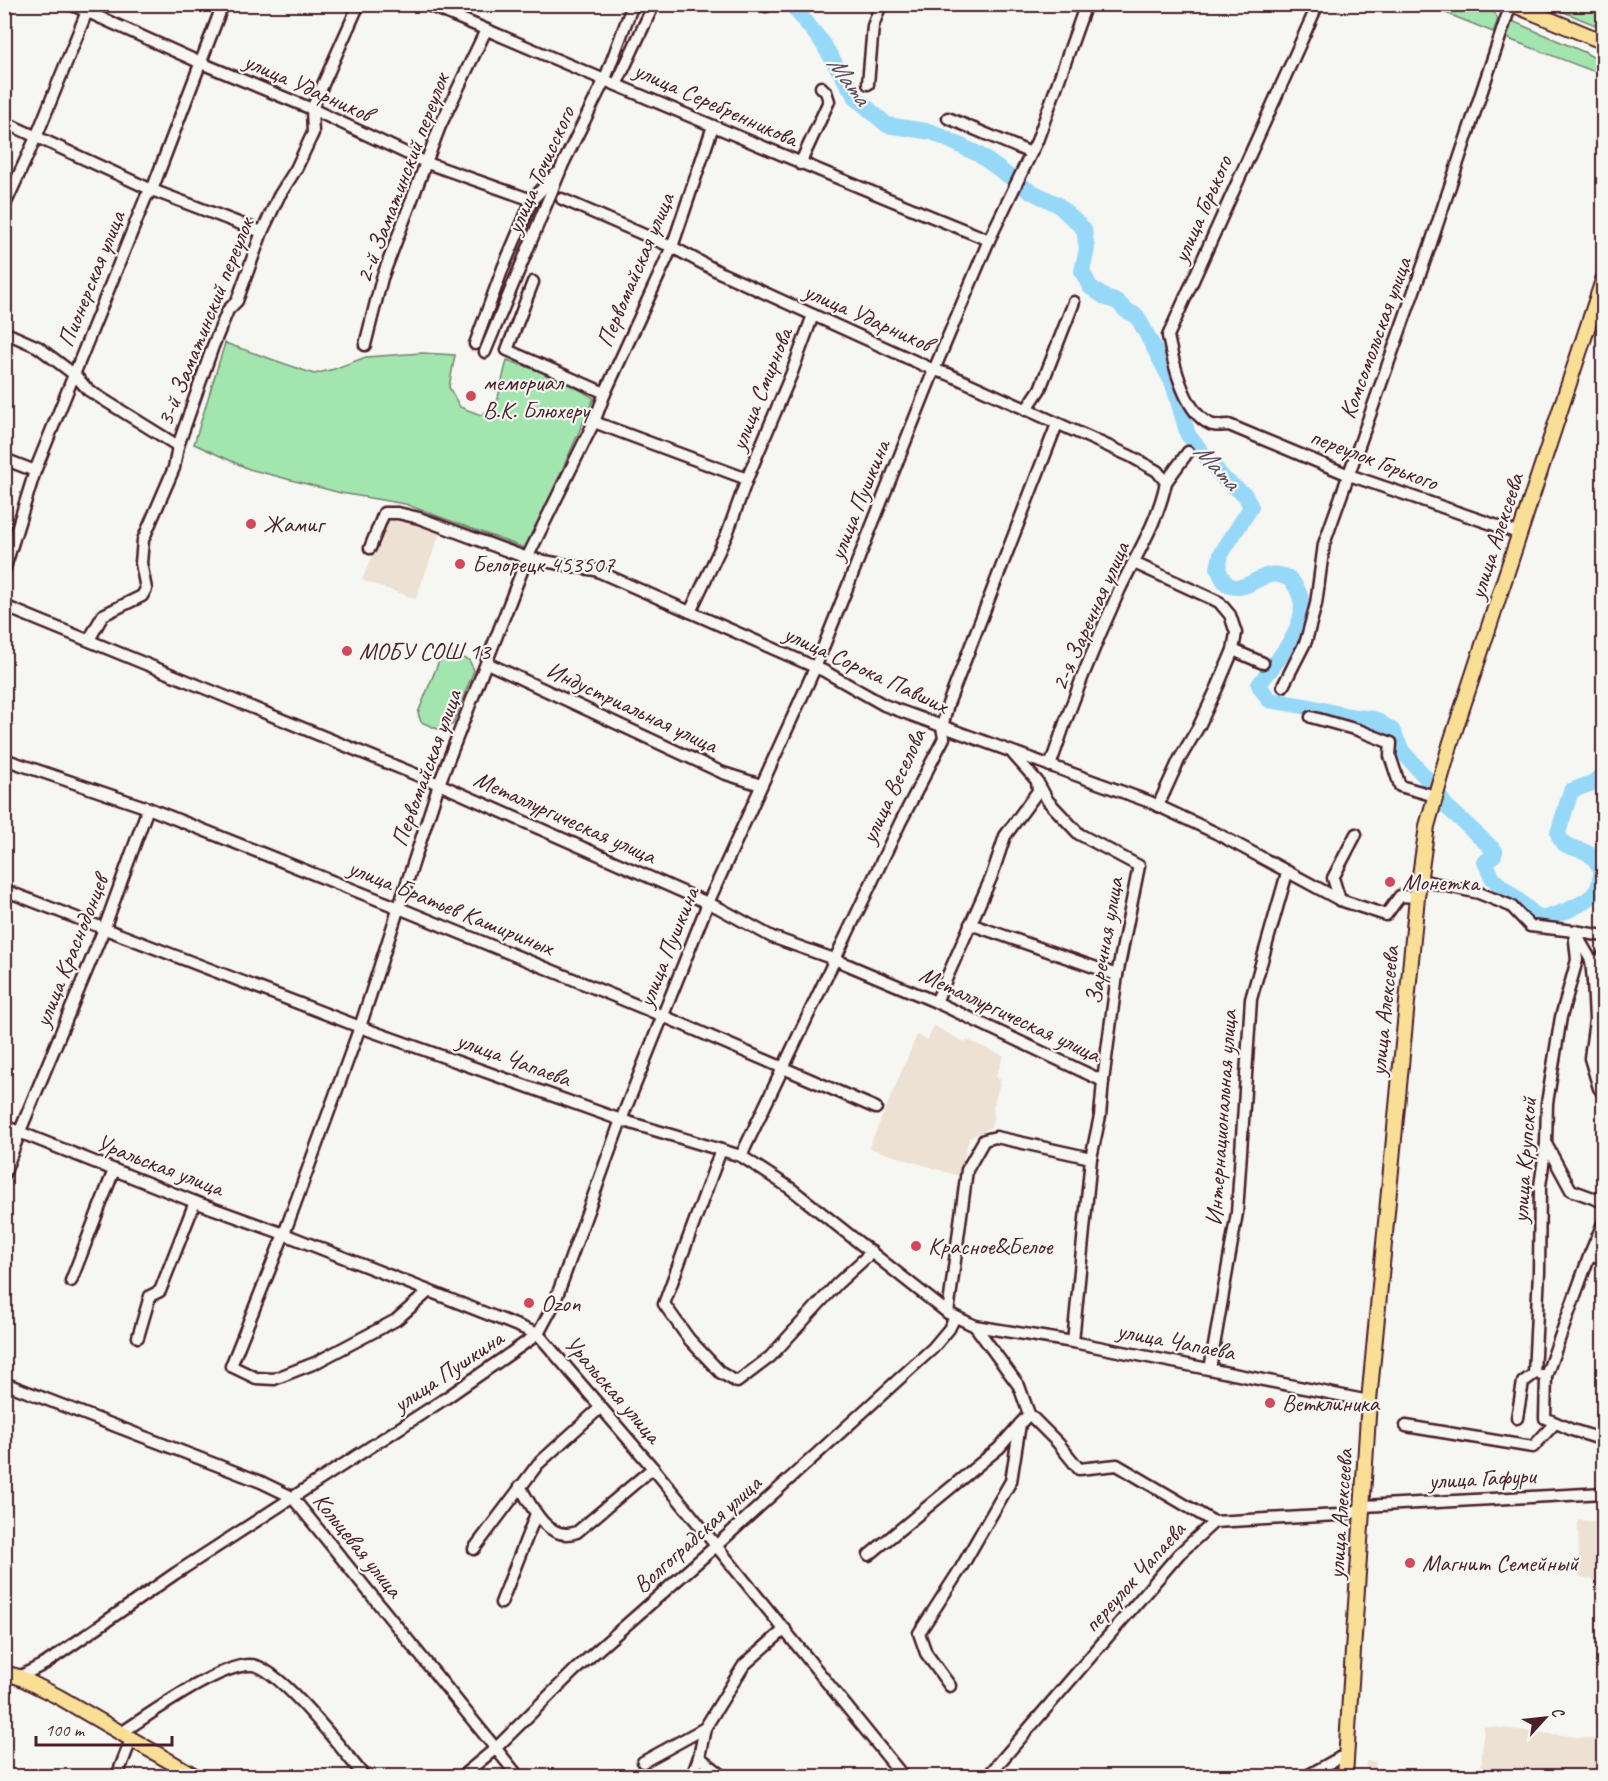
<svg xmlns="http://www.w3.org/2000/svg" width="1608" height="1781" font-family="Caveat,sans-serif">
	<rect width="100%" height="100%" fill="#f6f6f2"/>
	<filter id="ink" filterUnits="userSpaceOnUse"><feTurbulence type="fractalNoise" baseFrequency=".0167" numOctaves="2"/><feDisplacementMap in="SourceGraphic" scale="12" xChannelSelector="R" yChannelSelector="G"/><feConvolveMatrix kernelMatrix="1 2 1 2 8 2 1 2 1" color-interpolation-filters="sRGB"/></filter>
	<g filter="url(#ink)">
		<g fill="#ece1d2">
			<polygon points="395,517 441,530 416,599 362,580 386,522"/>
			<polygon points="934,1026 966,1043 967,1040 1004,1056 995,1077 1001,1080 993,1107 994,1114 991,1127 969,1138 959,1176 869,1148 917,1035 928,1040"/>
			<polygon points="1578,1520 1603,1523 1603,1583 1579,1576"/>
			<polygon points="1484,1726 1603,1740 1603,1776 1473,1776 1473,1772 1481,1772"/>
			<polygon points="1366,1761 1376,1762 1375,1774 1408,1776 1365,1776"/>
		</g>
		<g fill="#a2e5af" stroke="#76826d" stroke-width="1.5">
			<polygon points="1466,5 1476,5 1494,12 1498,19 1493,32 1426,5"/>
			<polygon points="1547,5 1603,5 1603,20 1595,25"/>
			<polygon points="1512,21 1584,52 1603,63 1603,75 1511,40 1504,35 1507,22"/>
			<polygon points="225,343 314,374 334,369 366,357 422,353 455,355 449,387 460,407 481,415 496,406 507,360 559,378 594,398 527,549 405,504 341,493 249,469 194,444"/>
			<polygon points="447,652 469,660 474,670 453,724 442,731 421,722 418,713 441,656"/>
		</g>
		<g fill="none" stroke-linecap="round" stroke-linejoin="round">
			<path stroke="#96d8f8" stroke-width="16" d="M 791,4 L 822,42 L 856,98 L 887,125 L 932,132 L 978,154 L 1028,190 L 1057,204 L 1084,229 L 1087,249 L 1082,271 L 1090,287 L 1106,298 L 1118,302 L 1125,310 L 1137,316 L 1173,384 L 1188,435 L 1224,479 L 1245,495 L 1251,507 L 1221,554 L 1218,569 C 1221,575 1224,584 1231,586 C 1245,591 1257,577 1270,575 C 1277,573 1290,577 1294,584 C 1319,619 1278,657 1259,685 L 1269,700 L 1310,707 L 1348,716 L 1374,719 L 1392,730 L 1402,751 L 1426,778 L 1446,806 L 1495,851 L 1494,855 L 1485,862 L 1493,879 L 1540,919 C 1556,916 1588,904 1597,890 C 1600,885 1600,876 1602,870 C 1598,865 1595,858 1589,854 C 1577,846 1562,850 1558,833 L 1571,791 L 1592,783 L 1604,775"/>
			<g stroke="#4a1f2b" stroke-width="15">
				<g id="minor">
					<polyline points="70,4 201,63 312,109 427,163 532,200"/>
					<path d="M 426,4 C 614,84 800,164 989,240"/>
					<polyline points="764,4 766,6"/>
					<path d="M 1318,4 L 1168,336 C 1173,362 1184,412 1210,424 C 1216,427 1223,425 1229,425 L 1349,475 L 1521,534"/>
					<polyline points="617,83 654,4"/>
					<polyline points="868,84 873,26 881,4"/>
					<polyline points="948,118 1031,153"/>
					<polyline points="4,122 152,190 262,232"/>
					<polyline points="800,164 829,101 826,92 821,87"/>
					<path d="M 562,199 L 672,247 L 721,273 L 934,370 L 948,374 L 1130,456 L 1157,471 L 1166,482 C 1158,522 1136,555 1119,591 C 1093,648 1070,706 1050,766"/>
					<polyline points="4,207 37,135 90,4"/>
					<polyline points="533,282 507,350 605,393"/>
					<polyline points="4,332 38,347 75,375 88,390 178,446"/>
					<polyline points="475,344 503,268 532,200 556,174"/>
					<polyline points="365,345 382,278 440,126 486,30"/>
					<polyline points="485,352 563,164 605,79 633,4"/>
					<polyline points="1026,410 1040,389 1074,302"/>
					<polyline points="594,422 747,479"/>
					<polyline points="4,459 35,471"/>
					<polyline points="1166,482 1188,452"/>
					<polyline points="370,548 384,513 398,513 419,518 527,558 595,570 824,671 884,705 1150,802 1216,833 1340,900 1386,915 1400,896 1417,897"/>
					<polyline points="1134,563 1219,602 1230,615 1236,633 1233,650 1217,688 1199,726 1179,760 1158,806"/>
					<polyline points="4,571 35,471 146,197 152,190 223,4"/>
					<polyline points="4,606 439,784 719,908 772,937 834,959 936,1002 1103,1081"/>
					<polyline points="690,612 727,534 747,479 791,375 813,315"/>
					<polyline points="89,640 103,615 142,596 146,589 141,563 143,540 174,468 178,446 213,346 228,310 237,301 262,232 279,196 296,169 313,133 312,109 359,4"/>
					<polyline points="1233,650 1263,663"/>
					<polyline points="487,663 723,773 761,785"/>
					<polyline points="1283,686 1306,641 1316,604 1324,544 1430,246 1511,4"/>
					<polyline points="1311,717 1358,730 1391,743 1390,756 1400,786 1435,796"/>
					<polyline points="1013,754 1037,781 1048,801 1079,834 1139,866 1117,975 1103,1081 1100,1116 1091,1158 1073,1342"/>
					<polyline points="4,759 148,808 399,908 663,1016 876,1108"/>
					<polyline points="1420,880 1479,893 1511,906 1530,926 1574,931 1591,960 1601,961 1604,954"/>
					<polyline points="4,890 360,1027 621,1120 741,1156 790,1188 948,1313 975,1326 1073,1342 1369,1401"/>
					<polyline points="1340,900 1333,878 1356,834"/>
					<polyline points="970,924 1117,975"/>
					<polyline points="1591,960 1593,981 1604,988"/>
					<polyline points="1593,981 1595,1020 1590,1058 1599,1088 1604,1095"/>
					<polyline points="936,1002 991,878 1005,836 1038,791 1037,781"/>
					<polyline points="4,1126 195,1202 284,1234 538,1334 653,1468 903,1776"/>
					<polyline points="1546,1144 1571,1190 1604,1202"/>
					<polyline points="721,1150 664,1304 689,1339 721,1373 737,1382 770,1357 837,1284 872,1252"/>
					<polyline points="741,1156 900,823 944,738 942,727 948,704 1057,424"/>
					<polyline points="4,1175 20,1131 104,929 148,808"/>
					<polyline points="1604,1221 1590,1254 1604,1259"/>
					<polyline points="71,1281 114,1170"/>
					<polyline points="428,1292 396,1320 315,1363 274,1379 256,1378 231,1366 284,1234 360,1027 439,784 527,558 594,422 605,393 672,247 713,126"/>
					<polyline points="948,1313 967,1170 984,1140 996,1137 1091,1158"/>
					<polyline points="975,1326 1019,1386 1029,1414 1058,1443 1079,1469 1117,1465 1214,1522"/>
					<polyline points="138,1337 150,1296 160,1291 195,1202"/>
					<polyline points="1210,1369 1237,1213 1251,999 1287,873"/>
					<polyline points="1541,1375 1546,1376 1545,1418 1572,1430 1604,1440"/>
					<polyline points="1546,1376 1590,1254"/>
					<polyline points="4,1383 261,1482 292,1497 518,1776"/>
					<polyline points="1517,1418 1523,1382 1534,1374 1539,1272 1540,1186 1546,1144 1547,1103 1561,1017 1577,960 1574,931 1604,936"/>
					<polyline points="1406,1426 1533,1447 1555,1423"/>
					<path d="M 520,1486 C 531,1506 548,1543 577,1532 L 653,1468"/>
					<polyline points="474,1549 538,1464 601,1407"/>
					<polyline points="869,1555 999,1448 1020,1424"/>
					<polyline points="501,1603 536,1514"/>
					<polyline points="19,1677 46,1663 176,1573 446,1398 538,1334 554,1304 621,1120 708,903 815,668 934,370 989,240 1037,141 1086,4"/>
					<polyline points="950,1686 926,1653 919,1633 961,1568 1011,1481 1020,1424 1029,1414"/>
					<path d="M 121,1733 C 149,1715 219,1664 251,1665 C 278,1665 346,1754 364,1776"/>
					<polyline points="699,1757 723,1776"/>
					<polyline points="643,1762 705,1728 744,1665 785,1629"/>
					<polyline points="117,1776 131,1740"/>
					<polyline points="462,1776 495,1749 575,1670 717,1545 933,1348 949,1329 955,1317"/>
					<polyline points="692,1776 699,1757 705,1728"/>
					<polyline points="988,1776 1179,1554 1214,1522 1338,1515 1354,1512 1364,1506 1604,1493"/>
					<polyline points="1307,1776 1339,1758 1347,1757"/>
				</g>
			</g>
			<g stroke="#4a1f2b" stroke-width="18">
				<g id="major">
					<polyline points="1512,4 1604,42"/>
					<polyline points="4,1673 19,1677 59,1697 195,1776"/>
					<polyline points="1345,1776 1369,1401 1417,897 1427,826 1451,742 1604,277"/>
				</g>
			</g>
			<use href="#minor" stroke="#f6f6f2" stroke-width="10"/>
			<use href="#major" stroke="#f9df96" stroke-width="14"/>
		</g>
	</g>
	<g fill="#d1495b" stroke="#f6f6f2" stroke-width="2">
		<circle cx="471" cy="396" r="6"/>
		<circle cx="251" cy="524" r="6"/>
		<circle cx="460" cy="564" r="6"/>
		<circle cx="347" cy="651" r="6"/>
		<circle cx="1390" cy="882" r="6"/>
		<circle cx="916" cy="1246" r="6"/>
		<circle cx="529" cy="1303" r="6"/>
		<circle cx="1270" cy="1403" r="6"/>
		<circle cx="1410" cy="1563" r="6"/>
	</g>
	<g text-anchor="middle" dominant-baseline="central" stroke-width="4.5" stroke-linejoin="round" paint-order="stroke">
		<g font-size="24" fill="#4a1f2b" stroke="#f6f6f2">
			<text transform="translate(308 87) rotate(24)">улица Ударников</text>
			<text transform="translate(716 104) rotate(24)">улица Серебренникова</text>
			<text transform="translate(540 170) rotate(-66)">улица Точисского</text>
			<text transform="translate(402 178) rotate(-69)">2-й Заматинский переулок</text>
			<text transform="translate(1202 209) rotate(-66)">улица Горького</text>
			<text transform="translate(635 270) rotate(-67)">Первомайская улица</text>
			<text transform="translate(91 279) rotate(-68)">Пионерская улица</text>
			<text transform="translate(868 317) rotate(24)">улица Ударников</text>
			<text transform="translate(205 322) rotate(-68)">3-й Заматинский переулок</text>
			<text transform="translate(1375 338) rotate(-70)">Комсомольская улица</text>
			<text transform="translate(761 389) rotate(-68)">улица Смирнова</text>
			<text transform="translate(1374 459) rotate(21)">переулок Горького</text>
			<text transform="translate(859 500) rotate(-68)">улица Пушкина</text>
			<text transform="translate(1496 536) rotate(-72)">улица Алексеева</text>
			<text transform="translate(1090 616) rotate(-66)">2-я Заречная улица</text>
			<text transform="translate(866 669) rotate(25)">улица Сорока Павших</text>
			<text transform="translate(632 707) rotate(25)">Индустриальная улица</text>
			<text transform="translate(426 768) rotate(-70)">Первомайская улица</text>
			<text transform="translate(893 786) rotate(-65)">улица Веселова</text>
			<text transform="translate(565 817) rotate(24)">Металлургическая улица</text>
			<text transform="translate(451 907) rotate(22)">улица Братьев Кашириных</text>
			<text transform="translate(1104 941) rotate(-80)">Заречная улица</text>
			<text transform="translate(668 947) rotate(-68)">улица Пушкина</text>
			<text transform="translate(71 951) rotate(-68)">улица Краснодонцев</text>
			<text transform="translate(1384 1011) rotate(-84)">улица Алексеева</text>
			<text transform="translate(1010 1014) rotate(25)">Металлургическая улица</text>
			<text transform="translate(514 1059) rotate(20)">улица Чапаева</text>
			<text transform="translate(1221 1118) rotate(-86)">Интернациональная улица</text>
			<text transform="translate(1524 1160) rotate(-86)">улица Крупской</text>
			<text transform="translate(160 1165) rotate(21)">Уральская улица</text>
			<text transform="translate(1176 1341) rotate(11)">улица Чапаева</text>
			<text transform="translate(448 1371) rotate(-34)">улица Пушкина</text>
			<text transform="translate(613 1389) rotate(49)">Уральская улица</text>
			<text transform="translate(1482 1478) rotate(-3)">улица Гафури</text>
			<text transform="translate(1340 1514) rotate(-86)">улица Алексеева</text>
			<text transform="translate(697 1534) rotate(-42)">Волгоградская улица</text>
			<text transform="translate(358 1545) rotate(51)">Кольцевая улица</text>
			<text transform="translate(1134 1577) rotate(-48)">переулок Чапаева</text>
		</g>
		<g font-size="24" fill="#4a1f2b" stroke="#f6f6f2" text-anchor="start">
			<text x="483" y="382">мемориал<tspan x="483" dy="28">В.К. Блюхеру</tspan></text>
			<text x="263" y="524">Жамиг</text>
			<text x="472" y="564">Белорецк 453507</text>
			<text x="359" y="651">МОБУ СОШ 13</text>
			<text x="1402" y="882">Монетка</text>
			<text x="928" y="1246">Красное&amp;Белое</text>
			<text x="541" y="1303">Ozon</text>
			<text x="1282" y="1403">Ветклиника</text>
			<text x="1422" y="1563">Магнит Семейный</text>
		</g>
		<g font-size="26" font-style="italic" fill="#5d4d5e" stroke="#f6f6f2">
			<text transform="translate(849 80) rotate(54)">Мата</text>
			<text transform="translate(1217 466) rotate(47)">Мата</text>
		</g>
	</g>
	<rect width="1608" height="1781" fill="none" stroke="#f6f6f2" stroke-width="24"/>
	<rect x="12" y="12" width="1584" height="1757" fill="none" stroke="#4a1f2b" stroke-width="2" filter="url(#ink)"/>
	<g transform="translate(1545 1718) rotate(63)" stroke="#f6f6f2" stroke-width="4.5" paint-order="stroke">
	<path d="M0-4.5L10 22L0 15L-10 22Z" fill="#4a1f2b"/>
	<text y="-9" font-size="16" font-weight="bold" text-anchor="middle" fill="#4a1f2b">С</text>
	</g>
	<path d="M36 1736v9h136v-9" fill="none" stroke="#4a1f2b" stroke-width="3"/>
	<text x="45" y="1736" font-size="18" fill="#4a1f2b" stroke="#f6f6f2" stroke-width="4.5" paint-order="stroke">100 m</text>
</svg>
